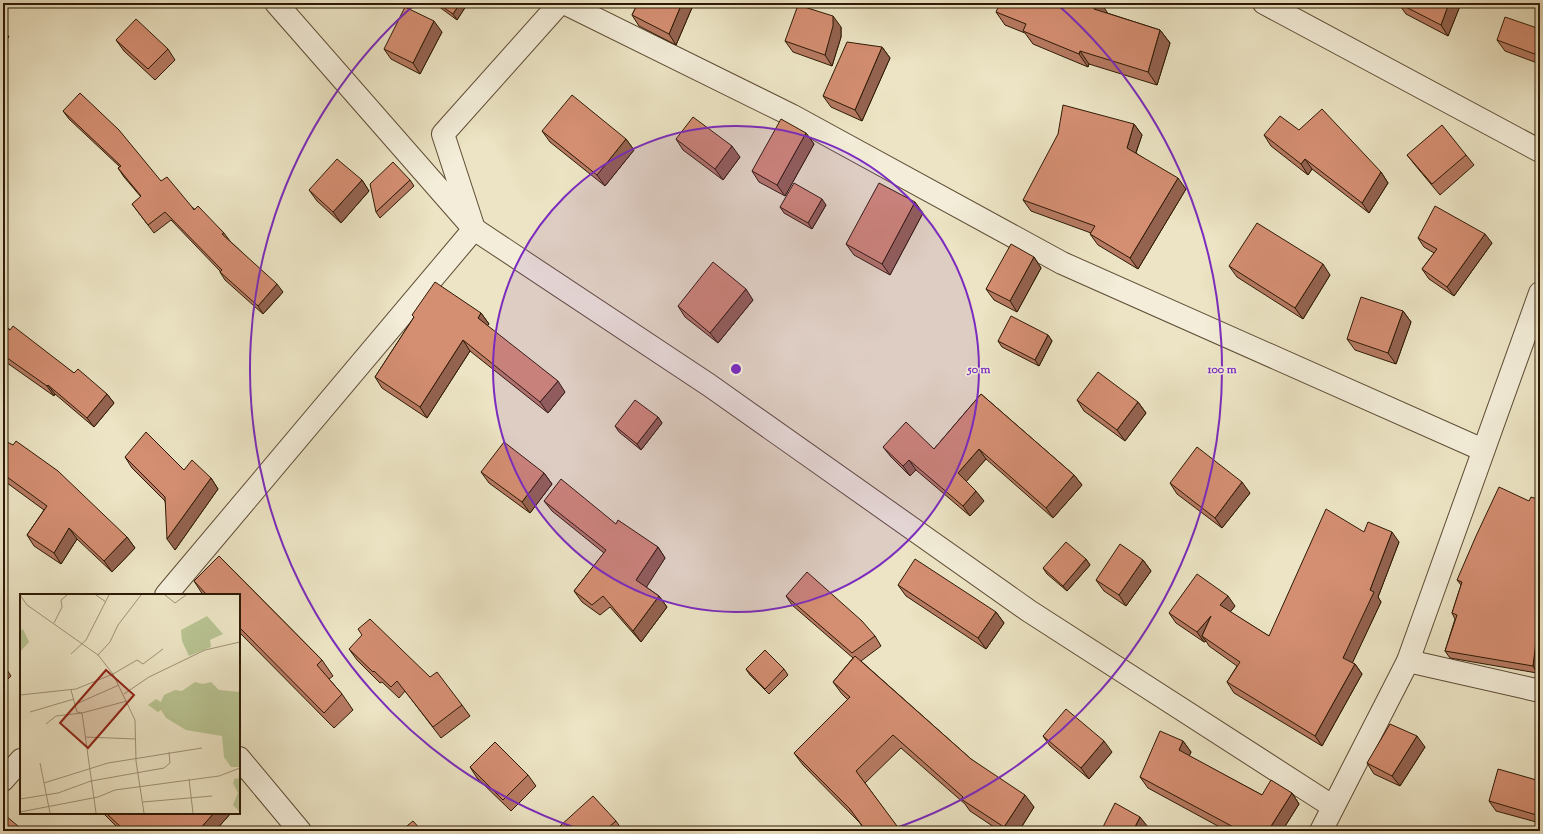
<svg xmlns="http://www.w3.org/2000/svg" width="1543" height="834" font-family="'Sorts Mill Goudy',serif">
	<rect width="100%" height="100%" fill="#ece4c4"/>
	<filter id="stains"><feTurbulence type="fractalNoise" baseFrequency=".005" numOctaves="4"/><feColorMatrix values="0 0 0 0 .2 0 0 0 0 .09 0 0 0 0 .02 0 0 0 .5 -.17"/></filter>
	<radialGradient id="worn" r=".72"><stop offset=".6" stop-color="#630" stop-opacity="0"/><stop offset="1" stop-color="#630" stop-opacity=".3"/></radialGradient>
	<g fill="none" stroke-linecap="round" stroke-linejoin="round">
		<g stroke="#5e4c35" stroke-width="24">
			<g id="minor">
				<polyline points="276,3 474,229 709,385 1029,611 1332,806"/>
				<polyline points="564,3 791,115 1062,263 1483,450"/>
				<polyline points="1264,3 1540,151"/>
				<polyline points="166,595 474,229 443,134 560,3"/>
				<polyline points="1408,661 1540,691"/>
				<polyline points="239,758 300,831"/>
				<polyline points="3,780 21,760"/>
				<polyline points="1321,831 1408,661 1540,293"/>
			</g>
		</g>
		<use href="#minor" stroke="#f3edd9" stroke-width="22"/>
	</g>
	<g fill="#b67a62" stroke="#2e1a05">
		<polygon points="434,3 468,3 457,20"/>
		<polygon points="638,3 694,3 676,45 639,26 632,15"/>
		<polygon points="1398,3 1458,3 1460,6 1448,36 1406,14"/>
		<polygon points="996,12 1107,12 1107,13 1160,30 1170,43 1157,85 1089,64 1088,67 1033,44 1025,33 1005,25"/>
		<polygon points="841,27 841,37 832,66 793,52 785,41"/>
		<polygon points="3,28 9,37 3,43"/>
		<polygon points="1540,29 1540,64 1505,51 1497,40"/>
		<polygon points="442,32 420,74 391,59 384,49"/>
		<polygon points="116,40 168,49 175,60 155,80 124,51"/>
		<polygon points="882,47 890,58 862,121 831,107 823,96"/>
		<polygon points="63,111 161,181 192,207 224,233 230,241 283,292 263,314 225,280 220,272 220,271 171,220 154,233 132,204 141,197 124,177 118,168 120,167 69,119"/>
		<polygon points="1134,124 1142,135 1136,153 1186,189 1138,269 1098,245 1090,234 1091,233 1031,211 1023,200"/>
		<polygon points="542,131 626,139 634,150 605,186 550,142"/>
		<polygon points="806,133 814,144 785,196 759,182 752,171"/>
		<polygon points="1264,135 1381,172 1388,183 1369,213 1312,169 1308,175 1271,146"/>
		<polygon points="676,139 740,157 723,180 683,150"/>
		<polygon points="1407,155 1466,155 1474,165 1440,195 1415,165"/>
		<polygon points="362,180 369,191 341,223 317,201 309,190"/>
		<polygon points="410,180 414,186 380,218 376,212"/>
		<polygon points="826,205 812,229 784,213 780,207"/>
		<polygon points="923,213 890,275 854,255 846,244"/>
		<polygon points="1418,238 1492,243 1454,296 1429,279 1422,269 1434,253 1424,247"/>
		<polygon points="1034,257 1041,268 1017,312 994,300 986,289"/>
		<polygon points="1229,266 1330,275 1303,319 1237,277"/>
		<polygon points="753,300 718,343 685,317 678,306"/>
		<polygon points="1403,311 1411,322 1396,364 1355,350 1347,339"/>
		<polygon points="481,313 489,324 487,326 565,392 548,413 470,351 427,418 382,388 375,377 414,317 412,315"/>
		<polygon points="3,325 74,373 107,394 114,403 94,427 55,394 54,396 3,360"/>
		<polygon points="1048,335 1052,341 1039,366 1002,347 998,341"/>
		<polygon points="981,394 1074,475 1082,485 1053,518 986,459 966,481 984,501 970,516 916,470 910,476 891,457 883,447 934,449"/>
		<polygon points="1077,400 1138,402 1146,413 1125,441 1084,411"/>
		<polygon points="658,417 662,423 641,450 619,432 615,426"/>
		<polygon points="3,440 127,537 135,548 112,572 77,539 61,564 34,546 27,535 44,510 3,480"/>
		<polygon points="125,457 184,470 211,478 218,489 175,550 165,501 132,468"/>
		<polygon points="481,472 544,473 552,484 530,513 489,483"/>
		<polygon points="1170,483 1250,493 1222,528 1177,494"/>
		<polygon points="1540,500 1540,652 1537,673 1450,658 1445,651 1455,619 1452,613 1461,585 1457,580"/>
		<polygon points="544,501 616,524 658,547 665,558 646,587 659,596 667,607 641,642 610,607 600,615 582,602 574,591 604,553 552,511"/>
		<polygon points="1364,532 1399,542 1378,597 1381,602 1352,663 1355,664 1362,674 1322,746 1234,693 1227,682 1237,666 1209,646 1206,641 1204,642 1176,623 1169,613 1235,606 1230,612 1269,636"/>
		<polygon points="219,556 322,660 333,676 329,679 342,694 353,710 334,728 239,632 239,595 203,595 194,581"/>
		<polygon points="1086,559 1090,565 1067,591 1047,574 1043,568"/>
		<polygon points="1143,560 1151,571 1126,606 1104,591 1096,580"/>
		<polygon points="898,585 996,612 1004,623 986,649 906,596"/>
		<polygon points="786,596 875,636 881,646 861,661 971,759 1034,807 1019,831 1000,831 970,811 965,804 901,748 865,783 900,831 866,831 859,822 803,765 794,753 848,700 842,694 833,682 853,658 792,605"/>
		<polygon points="349,649 430,677 462,705 470,716 441,738 405,691 399,698 382,682 380,683 357,660"/>
		<polygon points="3,666 7,670 11,676 3,684"/>
		<polygon points="746,669 784,669 788,675 769,694 750,675"/>
		<polygon points="1043,736 1112,752 1089,779 1050,746"/>
		<polygon points="1183,741 1191,752 1189,756 1262,795 1292,793 1299,804 1282,831 1227,831 1148,788 1140,777"/>
		<polygon points="1425,747 1400,786 1374,774 1367,763"/>
		<polygon points="470,767 528,775 536,786 511,811 477,778"/>
		<polygon points="1540,781 1540,823 1496,811 1489,801"/>
		<polygon points="103,813 231,813 215,831 121,831"/>
		<polygon points="616,821 623,831 564,831 560,826"/>
	</g>
	<g fill="#946350" stroke="#2e1a05">
		<polygon points="460,3 468,3 457,20 453,14"/>
		<polygon points="682,3 694,3 676,45 669,34"/>
		<polygon points="1096,3 1101,3 1107,12 1103,22 1094,9"/>
		<polygon points="1449,3 1458,3 1460,6 1448,36 1441,25"/>
		<polygon points="833,16 841,27 841,37 832,66 825,55"/>
		<polygon points="434,21 442,32 420,74 413,63"/>
		<polygon points="1160,30 1170,43 1157,85 1148,72"/>
		<polygon points="882,47 890,58 862,121 855,110"/>
		<polygon points="1080,51 1089,64 1088,67 1079,54"/>
		<polygon points="1134,124 1142,135 1134,158 1127,148"/>
		<polygon points="806,133 814,144 785,196 777,185"/>
		<polygon points="626,139 634,150 605,186 597,175"/>
		<polygon points="732,146 740,157 723,180 715,169"/>
		<polygon points="1305,159 1312,169 1308,175 1301,164"/>
		<polygon points="1381,172 1388,183 1369,213 1362,203"/>
		<polygon points="1178,178 1186,189 1138,269 1130,258"/>
		<polygon points="362,180 369,191 341,223 333,212"/>
		<polygon points="822,199 826,205 812,229 808,223"/>
		<polygon points="915,202 923,213 890,275 882,264"/>
		<polygon points="1485,234 1492,243 1454,296 1447,287"/>
		<polygon points="1034,257 1041,268 1017,312 1010,301"/>
		<polygon points="1323,264 1330,275 1303,319 1295,308"/>
		<polygon points="277,284 283,292 263,314 258,306"/>
		<polygon points="746,289 753,300 718,343 710,333"/>
		<polygon points="1403,311 1411,322 1396,364 1388,353"/>
		<polygon points="481,313 489,324 485,329 478,318"/>
		<polygon points="1048,335 1052,341 1039,366 1035,360"/>
		<polygon points="463,340 470,351 427,418 420,407"/>
		<polygon points="558,381 565,392 548,413 540,402"/>
		<polygon points="48,385 55,394 54,396 47,386"/>
		<polygon points="107,394 114,403 94,427 87,418"/>
		<polygon points="1138,402 1146,413 1125,441 1117,430"/>
		<polygon points="658,417 662,423 641,450 637,444"/>
		<polygon points="979,449 986,459 965,483 958,473"/>
		<polygon points="909,460 916,470 910,476 903,466"/>
		<polygon points="544,473 552,484 530,513 522,502"/>
		<polygon points="1074,475 1082,485 1053,518 1046,508"/>
		<polygon points="211,478 218,489 175,550 167,539"/>
		<polygon points="1242,482 1250,493 1222,528 1215,518"/>
		<polygon points="976,491 984,501 970,516 963,506"/>
		<polygon points="69,528 77,539 61,564 54,553"/>
		<polygon points="1392,532 1399,542 1378,597 1381,602 1350,668 1343,658 1370,590"/>
		<polygon points="127,537 135,548 112,572 104,561"/>
		<polygon points="658,547 665,558 644,591 636,580"/>
		<polygon points="1086,559 1090,565 1067,591 1063,586"/>
		<polygon points="1143,560 1151,571 1126,606 1119,595"/>
		<polygon points="659,596 667,607 641,642 633,631"/>
		<polygon points="1228,596 1235,606 1227,616 1220,605"/>
		<polygon points="996,612 1004,623 986,649 978,638"/>
		<polygon points="1211,616 1202,636 1206,641 1204,642 1197,632"/>
		<polygon points="1536,642 1540,647 1540,652 1537,673 1533,666"/>
		<polygon points="1355,664 1362,674 1322,746 1315,736"/>
		<polygon points="1417,736 1425,747 1400,786 1392,776"/>
		<polygon points="1104,741 1112,752 1089,779 1081,768"/>
		<polygon points="1183,741 1191,752 1187,761 1179,750"/>
		<polygon points="1292,793 1299,804 1282,831 1268,831"/>
		<polygon points="1025,795 1034,807 1019,831 1007,831 1004,827"/>
		<polygon points="214,813 231,813 215,831 198,831"/>
		<polygon points="1140,817 1148,827 1146,831 1133,831"/>
	</g>
	<g fill="#d48e72" stroke="#2e1a05">
		<polygon points="437,3 460,3 453,14"/>
		<polygon points="638,3 682,3 669,34 632,15"/>
		<polygon points="1000,3 1096,3 1094,9 1160,30 1148,72 1080,51 1079,54 1023,31 1026,24 996,12"/>
		<polygon points="1398,3 1449,3 1441,25"/>
		<polygon points="798,5 833,16 833,26 825,55 785,41"/>
		<polygon points="405,7 434,21 413,63 384,49"/>
		<polygon points="1505,17 1540,29 1540,56 1497,40"/>
		<polygon points="136,19 168,49 148,69 116,40"/>
		<polygon points="847,42 882,47 855,110 823,96"/>
		<polygon points="80,93 119,130 161,181 167,177 192,207 194,210 198,206 224,233 222,234 277,284 258,306 220,272 222,270 165,212 148,225 132,204 141,196 118,168 121,166 63,111"/>
		<polygon points="572,95 626,139 597,175 542,131"/>
		<polygon points="1063,105 1134,124 1127,148 1178,178 1130,258 1090,234 1095,226 1023,200 1058,134"/>
		<polygon points="1322,109 1381,172 1362,203 1305,159 1301,164 1264,135 1280,116 1299,130"/>
		<polygon points="693,117 732,146 715,169 676,139"/>
		<polygon points="781,119 806,133 777,185 752,171"/>
		<polygon points="1442,125 1466,155 1432,184 1407,155"/>
		<polygon points="337,159 362,180 333,212 309,190"/>
		<polygon points="393,162 410,180 376,212 370,184"/>
		<polygon points="794,183 822,199 808,223 780,207"/>
		<polygon points="879,183 915,202 882,264 846,244"/>
		<polygon points="1435,206 1485,234 1447,287 1422,269 1437,249 1418,238"/>
		<polygon points="1257,223 1323,264 1295,308 1229,266"/>
		<polygon points="1011,244 1034,257 1010,301 986,289"/>
		<polygon points="713,262 746,289 710,333 678,306"/>
		<polygon points="435,282 481,313 478,318 558,381 540,402 463,340 420,407 375,377 414,317 412,315"/>
		<polygon points="1361,297 1403,311 1388,353 1347,339"/>
		<polygon points="1011,316 1048,335 1035,360 998,341"/>
		<polygon points="3,325 10,330 13,326 74,373 78,369 107,394 87,418 48,385 47,386 3,355"/>
		<polygon points="1098,372 1138,402 1117,430 1077,400"/>
		<polygon points="981,394 1074,475 1046,508 979,449 958,473 976,491 963,506 909,460 903,466 883,447 906,422 934,449"/>
		<polygon points="635,400 658,417 637,444 615,426"/>
		<polygon points="146,432 184,470 192,460 211,478 167,539 165,497 125,457"/>
		<polygon points="3,440 13,445 16,441 58,471 127,537 104,561 69,528 54,553 27,535 47,506 3,474"/>
		<polygon points="504,442 544,473 522,502 481,472"/>
		<polygon points="1197,447 1242,482 1215,518 1170,483"/>
		<polygon points="561,479 616,524 618,520 658,547 636,580 659,596 633,631 603,596 592,605 574,591 606,550 544,501"/>
		<polygon points="1499,487 1529,501 1531,497 1540,500 1540,643 1536,642 1533,666 1445,651 1457,615 1452,613 1462,582 1457,580 1476,536"/>
		<polygon points="1326,509 1364,532 1368,522 1392,532 1370,590 1374,592 1343,658 1355,664 1315,736 1227,682 1240,662 1202,636 1211,616 1197,632 1169,613 1197,574 1228,596 1220,605 1269,636"/>
		<polygon points="1066,542 1086,559 1063,586 1043,568"/>
		<polygon points="1120,544 1143,560 1119,595 1096,580"/>
		<polygon points="219,556 322,660 317,665 342,694 324,713 239,627 239,595 207,595 194,581"/>
		<polygon points="915,559 996,612 978,638 898,585"/>
		<polygon points="807,572 862,621 875,636 852,653 786,596"/>
		<polygon points="370,619 430,677 437,672 462,705 433,727 397,681 391,687 374,671 373,672 349,649 362,635 358,629"/>
		<polygon points="765,650 784,669 765,689 746,669"/>
		<polygon points="855,656 971,759 1025,795 1004,827 961,799 963,797 893,735 856,771 897,826 891,831 866,831 850,809 794,753 850,697 833,682"/>
		<polygon points="3,666 7,670 3,674"/>
		<polygon points="1066,709 1104,741 1081,768 1043,736"/>
		<polygon points="1390,724 1417,736 1392,776 1367,763"/>
		<polygon points="1160,731 1183,741 1179,750 1262,795 1271,780 1292,793 1268,831 1239,831 1239,830 1140,777"/>
		<polygon points="495,742 528,775 503,800 470,767"/>
		<polygon points="1498,769 1540,781 1540,816 1489,801"/>
		<polygon points="593,796 616,821 610,826 615,831 565,831 560,826"/>
		<polygon points="1115,803 1140,817 1133,831 1101,831"/>
		<polygon points="106,813 214,813 198,831 125,831"/>
		<polygon points="6,816 24,831 3,831 3,819"/>
		<polygon points="413,821 422,831 401,831"/>
	</g>
	<circle cx="736" cy="369" r="243" fill="#7b2cbf" fill-opacity=".12"/>
	<g fill="none" stroke="#7b2cbf" stroke-width="2">
		<circle cx="736" cy="369" r="243"/>
		<path d="M582 830A486 486 0 0 1 414 5M1058 5A486 486 0 0 1 890 830"/>
	</g>
	<g transform="translate(20 594)">
		<rect width="220" height="220" fill="#ece4c4"/>
		<path d="M 187,22 L 203,40 L 190,46 L 191,53 L 169,62 L 162,47 L 161,36 Z" fill="#b9c493"/>
		<path d="M 3,35 L 9,48 L 0,58 L 0,37 ZM 175,88 L 183,90 L 191,88 L 199,96 L 220,98 L 220,173 L 211,173 L 204,163 L 202,142 L 166,136 L 146,124 L 141,116 L 138,118 L 128,111 L 136,105 L 141,108 L 144,101 L 155,96 L 162,97 ZM 220,178 L 220,218 L 213,211 L 218,199 L 213,189 L 215,184 L 218,185 Z" fill="#b9c493"/>
		<path fill="none" stroke="#a09378" stroke-width="1" d="M 0,1 L 7,11 L 78,61 L 93,80 L 115,126 L 116,167 L 124,219M 76,1 L 86,8M 145,1 L 155,9 L 166,1M 34,29 L 42,13 L 41,6 L 47,1M 51,60 L 66,46 L 89,1M 78,61 L 90,48 L 98,31 L 121,1M 51,96 L 57,118 L 62,119 L 76,219M 104,100 L 129,83 L 185,56 L 220,48M 0,101 L 56,95 L 93,80 L 117,66 L 123,70 L 143,55M 56,110 L 99,91M 10,118 L 54,105M 26,130 L 36,122 L 62,119 L 107,107M 65,143 L 116,145M 20,169 L 30,219M 169,185 L 173,219M 24,189 L 88,169 L 182,154M 0,205 L 38,199 L 71,187 L 144,174 L 150,169 L 149,158M 123,208 L 192,202M 0,218 L 78,203 L 95,196 L 199,182 L 220,174"/>
		<path fill="#8f2418" fill-opacity="0.15" stroke="#8f2418" stroke-width="2" d="M 86,76 L 114,101 L 68,154 L 40,129 Z"/>
		<rect width="220" height="220" fill="none" stroke="#2e1a05" stroke-width="2"/>
	</g>
	<circle cx="736" cy="369" r="6" fill="#7b2cbf" stroke="#f3edd9" stroke-width="2"/>
	<g font-size="12" text-anchor="middle" font-weight="bold" fill="#7b2cbf" stroke="#f3edd9" stroke-width="3" stroke-linejoin="round" paint-order="stroke">
		<text x="979" y="373">50 m</text>
		<text x="1222" y="373">100 m</text>
	</g>
	<rect width="1543" height="834" fill="none" stroke="#ece4c4" stroke-width="16"/>
	<rect x="4" y="4" width="1535" height="826" fill="none" stroke="#2e1a05" stroke-width="2"/>
	<rect x="8" y="8" width="1527" height="818" fill="none" stroke="#2e1a05"/>
	<rect width="100%" height="100%" filter="url(#stains)"/>
	<rect width="100%" height="100%" fill="url(#worn)"/>
</svg>
